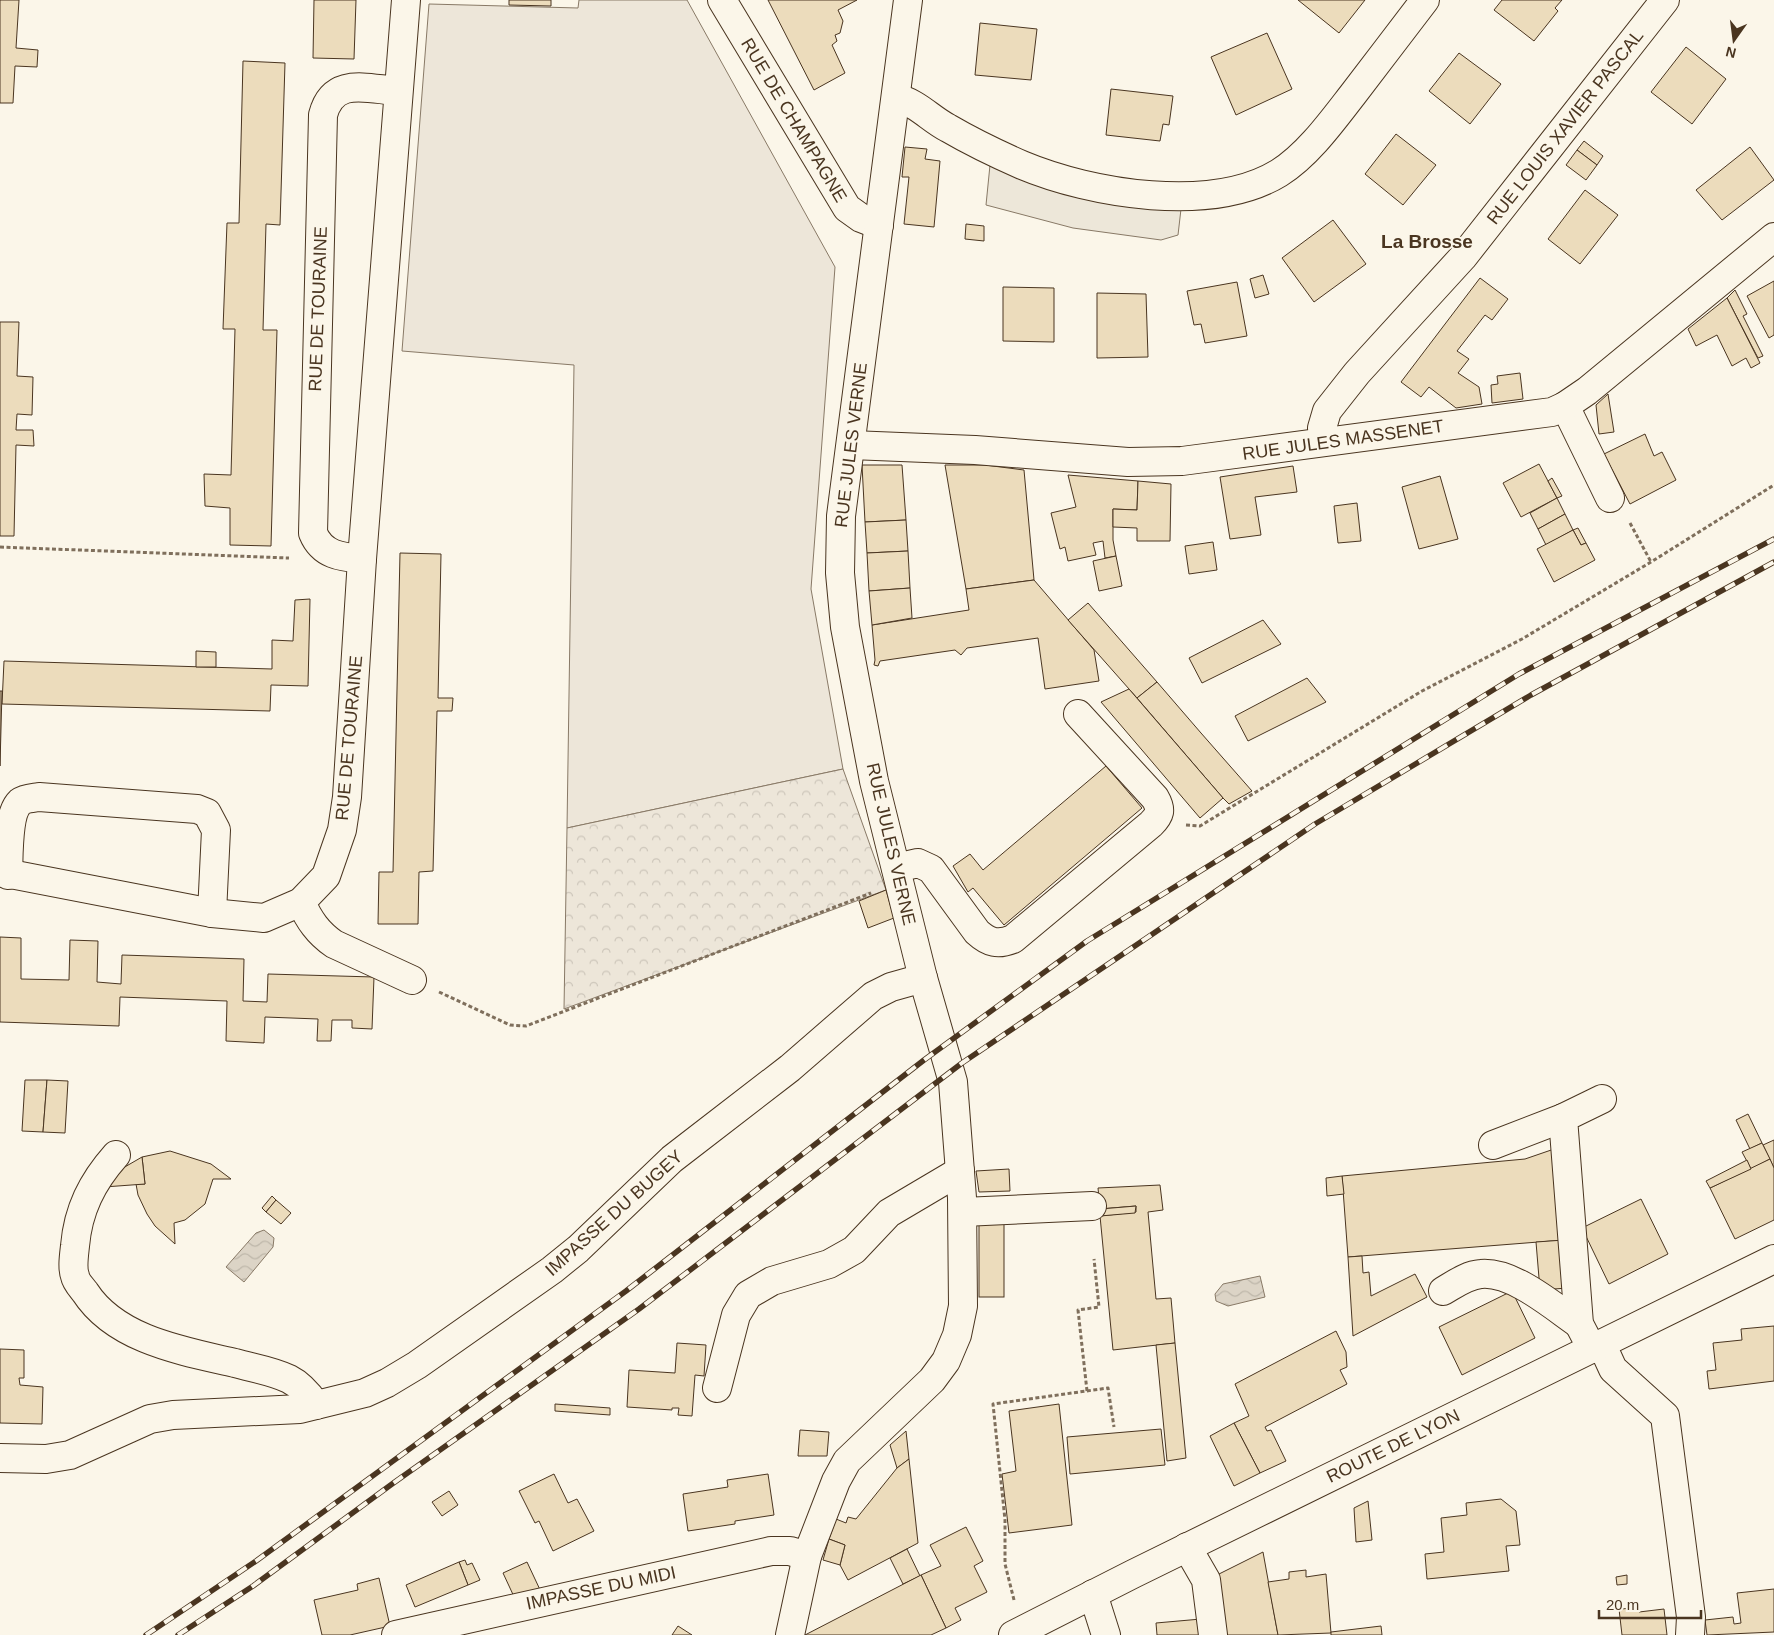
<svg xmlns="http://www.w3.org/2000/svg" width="1774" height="1635" font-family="Helvetica,sans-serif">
	<defs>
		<pattern id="forest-crowns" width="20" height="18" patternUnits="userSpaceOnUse" patternTransform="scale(1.25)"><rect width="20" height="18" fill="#ede6d9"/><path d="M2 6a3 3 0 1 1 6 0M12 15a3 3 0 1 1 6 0" fill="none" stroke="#cdc6ba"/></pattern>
		<pattern id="water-waves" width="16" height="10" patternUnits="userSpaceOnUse" patternTransform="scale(1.25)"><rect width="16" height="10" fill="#dcd4c6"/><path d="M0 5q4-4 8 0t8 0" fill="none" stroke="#beb7aa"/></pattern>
	</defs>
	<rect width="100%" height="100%" fill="#fbf6e9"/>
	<polygon fill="#ede6d9" stroke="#887966" points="579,0 687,0 835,267 811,589 843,769 567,828 574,365 402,351 429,4 578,8"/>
	<polygon fill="url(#forest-crowns)" stroke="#887966" points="843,769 886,890 564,1009 567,828"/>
	<polygon fill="#ede7d9" stroke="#887966" points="990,165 1181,209 1178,235 1161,240 1073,228 986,205"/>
	<g fill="url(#water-waves)" stroke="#887966">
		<polygon points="264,1230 274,1238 273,1247 244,1282 226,1267 256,1233"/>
		<polygon points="1260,1276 1265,1297 1228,1306 1216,1301 1215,1294 1223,1284"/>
	</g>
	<g fill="#ecdcbc" stroke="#4a3520">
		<polygon points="0,0 19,0 16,48 38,50 37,67 15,66 13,103 0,103"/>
		<polygon points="314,0 356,0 354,59 313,58"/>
		<polygon points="509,0 551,0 551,6 509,5"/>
		<polygon points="768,0 857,0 838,10 843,21 840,33 835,35 837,41 832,45 845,73 814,90"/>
		<polygon points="1298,0 1365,0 1339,33"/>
		<polygon points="1502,0 1562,0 1555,8 1558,11 1534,41 1494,10"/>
		<polygon points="980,23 1037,29 1031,80 975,75"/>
		<polygon points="1267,33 1292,89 1236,115 1211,57"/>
		<polygon points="1686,47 1726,79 1692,124 1651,92"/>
		<polygon points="1459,53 1501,84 1470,124 1429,91"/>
		<polygon points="243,61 285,63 280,225 266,224 263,330 277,330 271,546 230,545 230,508 205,506 204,474 231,475 235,329 223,329 227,223 239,223"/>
		<polygon points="1111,89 1173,96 1169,125 1163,124 1160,141 1106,135"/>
		<polygon points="1396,134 1436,165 1403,205 1365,174"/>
		<polygon points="1584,141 1603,156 1597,165 1577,150"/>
		<polygon points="905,147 927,149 925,159 940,161 934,227 904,224 909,177 902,177"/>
		<polygon points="1750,147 1774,180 1722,220 1696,190"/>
		<polygon points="1577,150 1597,165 1586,180 1566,165"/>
		<polygon points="1585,190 1618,215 1580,264 1548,239"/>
		<polygon points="1333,220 1366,264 1314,302 1282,258"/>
		<polygon points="966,224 984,226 984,241 965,239"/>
		<polygon points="1263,275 1269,294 1255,298 1250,279"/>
		<polygon points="1480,278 1508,299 1492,320 1485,315 1457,351 1469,359 1458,373 1479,387 1482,404 1456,408 1429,387 1421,397 1401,382"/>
		<polygon points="1774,281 1774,335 1769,338 1747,296"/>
		<polygon points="1237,282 1247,336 1205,343 1201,324 1194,325 1187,291"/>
		<polygon points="1003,287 1054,288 1054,342 1003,341"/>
		<polygon points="1735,290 1747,314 1743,316 1763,356 1758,358 1727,298"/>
		<polygon points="1097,293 1146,294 1148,357 1097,358"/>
		<polygon points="1727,298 1760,363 1751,368 1746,358 1732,366 1717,335 1696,346 1688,329"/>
		<polygon points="0,322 19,322 17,376 33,377 32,415 17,414 16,430 33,430 34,446 16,445 14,536 0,536"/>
		<polygon points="1520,373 1523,399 1492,403 1491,385 1498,384 1497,376"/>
		<polygon points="1608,394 1614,432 1599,434 1596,405"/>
		<polygon points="1645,434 1654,456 1662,452 1676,480 1630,504 1604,454"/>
		<polygon points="1539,464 1557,498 1521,517 1503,483"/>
		<polygon points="862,465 902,465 906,520 865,522"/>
		<polygon points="945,465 985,465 1024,470 1034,580 966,589"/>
		<polygon points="1293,466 1297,492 1255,497 1261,535 1230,539 1220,477"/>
		<polygon points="1068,475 1138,481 1137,510 1113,509 1113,540 1116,556 1105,558 1103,541 1093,543 1096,555 1068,561 1065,547 1060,549 1051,513 1076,507"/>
		<polygon points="1440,476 1458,539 1419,549 1402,487"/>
		<polygon points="1552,478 1562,496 1557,498 1548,481"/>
		<polygon points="1138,481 1171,484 1170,541 1137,541 1137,528 1113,527 1113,509 1137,510"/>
		<polygon points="1557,498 1565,514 1538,529 1530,513"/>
		<polygon points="1357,503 1361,541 1338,543 1334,506"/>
		<polygon points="1565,514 1573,530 1546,545 1538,529"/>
		<polygon points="906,520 908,551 867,553 865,522"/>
		<polygon points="1578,528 1586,543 1581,545 1573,530"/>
		<polygon points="1573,530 1581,545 1586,543 1595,560 1554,582 1537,549"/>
		<polygon points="1213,542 1217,570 1189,574 1185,546"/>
		<polygon points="908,551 910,588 869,591 867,553"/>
		<polygon points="400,553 441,554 438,698 453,698 452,711 437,711 433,871 419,872 418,924 378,924 379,872 393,872"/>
		<polygon points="1116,556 1122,586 1099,591 1093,561"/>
		<polygon points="1034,580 1094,650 1099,681 1045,689 1038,638 967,648 961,655 955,650 880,661 878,666 874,665 875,660 872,625 969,610 966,589"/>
		<polygon points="910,588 912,618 872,625 869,591"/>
		<polygon points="310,599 308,686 271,685 270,711 2,704 4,661 272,669 272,640 293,641 295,600"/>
		<polygon points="1088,603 1157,682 1137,698 1068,620"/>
		<polygon points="1263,620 1281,644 1202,683 1189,658"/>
		<polygon points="196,651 216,652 216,667 196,667"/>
		<polygon points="1307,678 1326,702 1248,741 1235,716"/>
		<polygon points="1157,682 1201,733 1252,791 1229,804 1223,798 1137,698"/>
		<polygon points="1129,689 1223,798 1200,818 1101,702"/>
		<polygon points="0,691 2,691 0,766"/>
		<polygon points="1106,766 1142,808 1004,925 973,888 968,892 953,866 970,854 983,870"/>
		<polygon points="886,890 894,918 868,928 859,901"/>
		<polygon points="0,937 21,938 21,979 69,980 70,940 98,941 97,982 121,984 122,955 244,959 243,1001 267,1002 268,974 374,977 372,1029 352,1028 352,1020 332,1020 331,1041 317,1041 318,1019 265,1017 264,1043 226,1041 227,1001 120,997 119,1026 0,1022"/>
		<polygon points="25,1080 47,1080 43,1132 22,1131"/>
		<polygon points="47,1080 68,1081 65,1133 43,1132"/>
		<polygon points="1748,1114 1762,1143 1750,1149 1736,1120"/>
		<polygon points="1774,1140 1774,1168 1763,1145"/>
		<polygon points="1762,1143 1770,1159 1751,1169 1742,1152"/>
		<polygon points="1557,1148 1564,1240 1348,1257 1342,1176 1525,1159"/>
		<polygon points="170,1151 211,1164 231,1179 213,1179 205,1204 185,1220 174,1223 175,1244 155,1226 147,1214 138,1195 136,1184 145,1184 142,1157"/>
		<polygon points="142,1157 145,1184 104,1187 123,1168"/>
		<polygon points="1770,1159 1774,1168 1774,1220 1735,1239 1710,1188"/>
		<polygon points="1747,1160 1751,1169 1710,1188 1706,1181"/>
		<polygon points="1009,1169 1010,1191 979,1192 976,1171"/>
		<polygon points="1342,1176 1344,1194 1327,1196 1326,1178"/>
		<polygon points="1160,1185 1163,1210 1148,1212 1156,1299 1171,1298 1175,1343 1113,1350 1100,1216 1136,1212 1136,1206 1100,1209 1098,1188"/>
		<polygon points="272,1196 276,1200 266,1212 262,1208"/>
		<polygon points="1641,1199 1668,1254 1609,1284 1582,1228"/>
		<polygon points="276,1200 291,1213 281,1224 266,1212"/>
		<polygon points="1136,1206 1135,1213 1100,1216 1100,1209"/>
		<rect x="979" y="1224" width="25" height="73"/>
		<polygon points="1564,1240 1568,1288 1540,1290 1536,1242"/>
		<polygon points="1362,1256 1363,1273 1369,1272 1371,1296 1415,1274 1427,1297 1353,1336 1348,1257"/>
		<polygon points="1512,1291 1535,1338 1462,1375 1439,1327"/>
		<polygon points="1774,1326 1774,1381 1709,1389 1707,1371 1716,1370 1713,1343 1742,1340 1741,1329"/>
		<polygon points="1336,1331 1346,1352 1347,1367 1340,1370 1347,1384 1265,1427 1267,1431 1271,1430 1286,1461 1260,1473 1234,1423 1249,1416 1235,1384"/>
		<polygon points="677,1343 706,1345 704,1376 695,1375 692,1416 678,1415 679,1408 672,1408 672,1410 627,1407 629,1370 675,1373"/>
		<polygon points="1175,1343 1186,1458 1167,1461 1156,1345"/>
		<polygon points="0,1349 24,1350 24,1378 19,1378 20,1385 43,1387 42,1424 0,1423"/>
		<polygon points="555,1404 610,1408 610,1415 555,1411"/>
		<polygon points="1059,1404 1072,1525 1009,1533 1002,1474 1016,1471 1009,1411"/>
		<polygon points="1234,1423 1260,1473 1234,1486 1210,1436"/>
		<polygon points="1161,1429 1165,1465 1070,1474 1067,1437"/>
		<polygon points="800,1430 829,1432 827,1456 798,1456"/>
		<polygon points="906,1431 909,1459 897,1468 890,1445"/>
		<polygon points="909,1459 918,1543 848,1580 840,1565 845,1545 829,1539 836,1519 846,1523 848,1517 856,1519 897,1468"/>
		<polygon points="554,1474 568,1503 577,1499 594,1531 553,1551 539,1521 535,1523 519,1491"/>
		<polygon points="768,1474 774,1515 735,1521 735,1524 688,1531 683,1494 728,1487 727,1480"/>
		<polygon points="449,1491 458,1505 442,1516 432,1502"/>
		<polygon points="1501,1499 1516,1511 1520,1545 1506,1546 1509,1571 1427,1579 1425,1554 1444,1552 1441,1518 1467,1515 1466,1503"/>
		<polygon points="1368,1501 1372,1540 1356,1542 1354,1508"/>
		<polygon points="966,1527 983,1561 974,1566 987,1592 955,1608 961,1620 946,1628 921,1575 941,1566 930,1545"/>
		<polygon points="829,1539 845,1545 840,1565 823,1560"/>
		<polygon points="907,1549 920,1576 903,1584 890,1558"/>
		<polygon points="1263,1552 1278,1635 1222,1635 1211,1578"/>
		<polygon points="465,1560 467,1565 472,1563 480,1580 468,1585 459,1562"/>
		<polygon points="459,1562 468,1585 415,1607 406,1585"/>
		<polygon points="527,1562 542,1594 516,1601 503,1573"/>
		<polygon points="1306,1570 1306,1577 1326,1574 1331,1633 1278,1635 1268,1582 1289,1579 1289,1572"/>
		<polygon points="921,1575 946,1628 931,1635 805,1635"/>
		<polygon points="1627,1575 1627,1584 1617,1585 1616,1577"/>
		<polygon points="379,1578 390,1626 350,1635 322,1635 314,1600 358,1590 357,1584"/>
		<polygon points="1774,1589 1774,1632 1707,1635 1705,1620 1733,1617 1734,1624 1741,1623 1737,1593"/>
		<polygon points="1638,1608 1639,1612 1664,1609 1667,1635 1622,1635 1619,1609"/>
		<polygon points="1201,1619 1202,1635 1157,1635 1156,1623"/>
		<polygon points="678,1626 692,1635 672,1635"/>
		<polygon points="1381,1626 1382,1635 1331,1635 1331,1632"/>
	</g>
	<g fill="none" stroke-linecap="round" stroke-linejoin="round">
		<g stroke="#4a3520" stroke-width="30">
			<g id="minor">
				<polyline points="722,0 847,208 861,218 879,225"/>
				<path d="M 896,98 C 918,103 929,118 948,128 C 972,142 997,154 1022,165 C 1091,194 1212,214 1279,173 C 1308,155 1333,120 1354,93 C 1378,62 1401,31 1425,0"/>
				<polyline points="1565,406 1610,498"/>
				<polyline points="1323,441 1322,428 1327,411 1357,373 1463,257 1665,0"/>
				<polyline points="851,445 975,450 1128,462 1182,461 1552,412 1565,406 1587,391 1774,237"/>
				<path d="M 362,559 C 341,557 322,555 313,533 L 323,115 C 333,76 367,89 398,91"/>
				<path d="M 896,868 L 918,863 L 931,869 L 977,932 C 989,943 998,945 1013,939 L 1151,824 C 1160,815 1162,810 1155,798 L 1078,714"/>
				<polyline points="0,872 212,913 264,918 301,902 326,876 342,830 347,797 362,559 406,0"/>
				<path d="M 8,875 C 9,857 7,814 20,802 C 25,798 33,798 39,797 L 197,809 L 207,813 L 216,830 L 212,913"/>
				<path d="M 301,902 C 309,920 318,933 334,944 L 412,980"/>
				<polyline points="1493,1145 1563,1118"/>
				<path d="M 116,1155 C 92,1182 78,1210 75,1246 C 74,1255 72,1268 75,1276 C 76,1282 82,1288 85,1292 C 116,1340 183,1351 235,1363 C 253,1368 273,1371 289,1379 C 301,1385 309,1395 316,1405"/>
				<polyline points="963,1212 1092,1206"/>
				<path d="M 1443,1291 C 1455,1284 1467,1275 1481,1274 C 1513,1271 1554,1307 1579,1324"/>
				<polyline points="1602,1345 1613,1369 1665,1416 1691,1617 1690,1635"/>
				<polyline points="1592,1349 1579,1324 1563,1118 1602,1099"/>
				<polyline points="717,1388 736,1315 748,1295 772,1281 829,1264 854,1250 889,1213 960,1171"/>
				<polyline points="0,1458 46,1459 70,1455 150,1419 173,1415 300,1409 365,1393 387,1383 417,1365 552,1270 578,1249 672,1159 790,1068 873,996 891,987 923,978"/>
				<polyline points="1187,1547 1206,1580 1213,1635"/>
				<polyline points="1093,1594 1106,1635"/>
				<polyline points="396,1635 771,1551 790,1551 807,1556"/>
				<polyline points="790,1635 807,1556 836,1481 847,1461 932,1380 946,1361 957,1335 963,1306 962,1198 953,1082 923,978 874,781 845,627 840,573 841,516 908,0"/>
			</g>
		</g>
		<g stroke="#4a3520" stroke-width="30">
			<polyline id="major" points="1013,1635 1133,1574 1774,1259"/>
		</g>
		<g stroke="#7f6f5c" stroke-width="3" stroke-dasharray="4 2.5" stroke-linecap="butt">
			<polyline points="1630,523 1651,562"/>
			<polyline points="0,547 289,558"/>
			<polyline points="1186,825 1200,826 1422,691 1522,639 1651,562 1774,485"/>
			<polyline points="439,992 510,1025 526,1026 871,893"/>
			<polyline points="1087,1391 1078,1310 1099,1307 1094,1259"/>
			<polyline points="1014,1600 1005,1564 1005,1520 993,1404 1108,1388 1114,1427"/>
		</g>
		<use href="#minor" stroke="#fbf6e9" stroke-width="28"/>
		<use href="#major" stroke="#fbf6e9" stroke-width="28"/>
		<g stroke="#4a3520" stroke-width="5.5">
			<g id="rail">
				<polyline points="146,1635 256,1561 626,1291 924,1060 1087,941 1519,674 1774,539"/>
				<polyline points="178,1635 253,1586 392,1484 639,1309 962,1063 1315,824 1531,695 1774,562"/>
			</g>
		</g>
		<use href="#rail" stroke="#fbf6e9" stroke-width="4" stroke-dasharray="11" stroke-linecap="butt"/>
	</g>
	<g text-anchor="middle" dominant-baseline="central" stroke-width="4" stroke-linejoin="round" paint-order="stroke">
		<g font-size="18" fill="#4a3520" stroke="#fbf6e9">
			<text transform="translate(794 120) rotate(59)">RUE DE CHAMPAGNE</text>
			<text transform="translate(1565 127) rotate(-52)">RUE LOUIS XAVIER PASCAL</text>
			<text transform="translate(318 309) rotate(-88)">RUE DE TOURAINE</text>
			<text transform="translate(1343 440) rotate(-8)">RUE JULES MASSENET</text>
			<text transform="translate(851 445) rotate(-83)">RUE JULES VERNE</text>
			<text transform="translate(349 738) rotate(-85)">RUE DE TOURAINE</text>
			<text transform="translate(891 844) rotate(77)">RUE JULES VERNE</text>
			<text transform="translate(614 1213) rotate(-42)">IMPASSE DU BUGEY</text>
			<text transform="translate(1393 1446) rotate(-26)">ROUTE DE LYON</text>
			<text transform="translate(601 1588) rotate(-12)">IMPASSE DU MIDI</text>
		</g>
		<g font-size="19" font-weight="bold" fill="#4a3520" stroke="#fbf6e9">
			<text x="1427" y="241">La Brosse</text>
		</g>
	</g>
	<g transform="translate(1734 40) rotate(194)" stroke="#fbf6e9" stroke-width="4" paint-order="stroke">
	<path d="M0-4L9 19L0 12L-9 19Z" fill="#4a3520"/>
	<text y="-8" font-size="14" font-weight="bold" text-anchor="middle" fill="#4a3520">N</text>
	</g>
	<path d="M1599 1610v8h102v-8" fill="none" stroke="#4a3520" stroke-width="2.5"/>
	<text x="1606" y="1610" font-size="15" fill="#4a3520" stroke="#fbf6e9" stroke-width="4" paint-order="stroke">20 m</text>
</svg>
